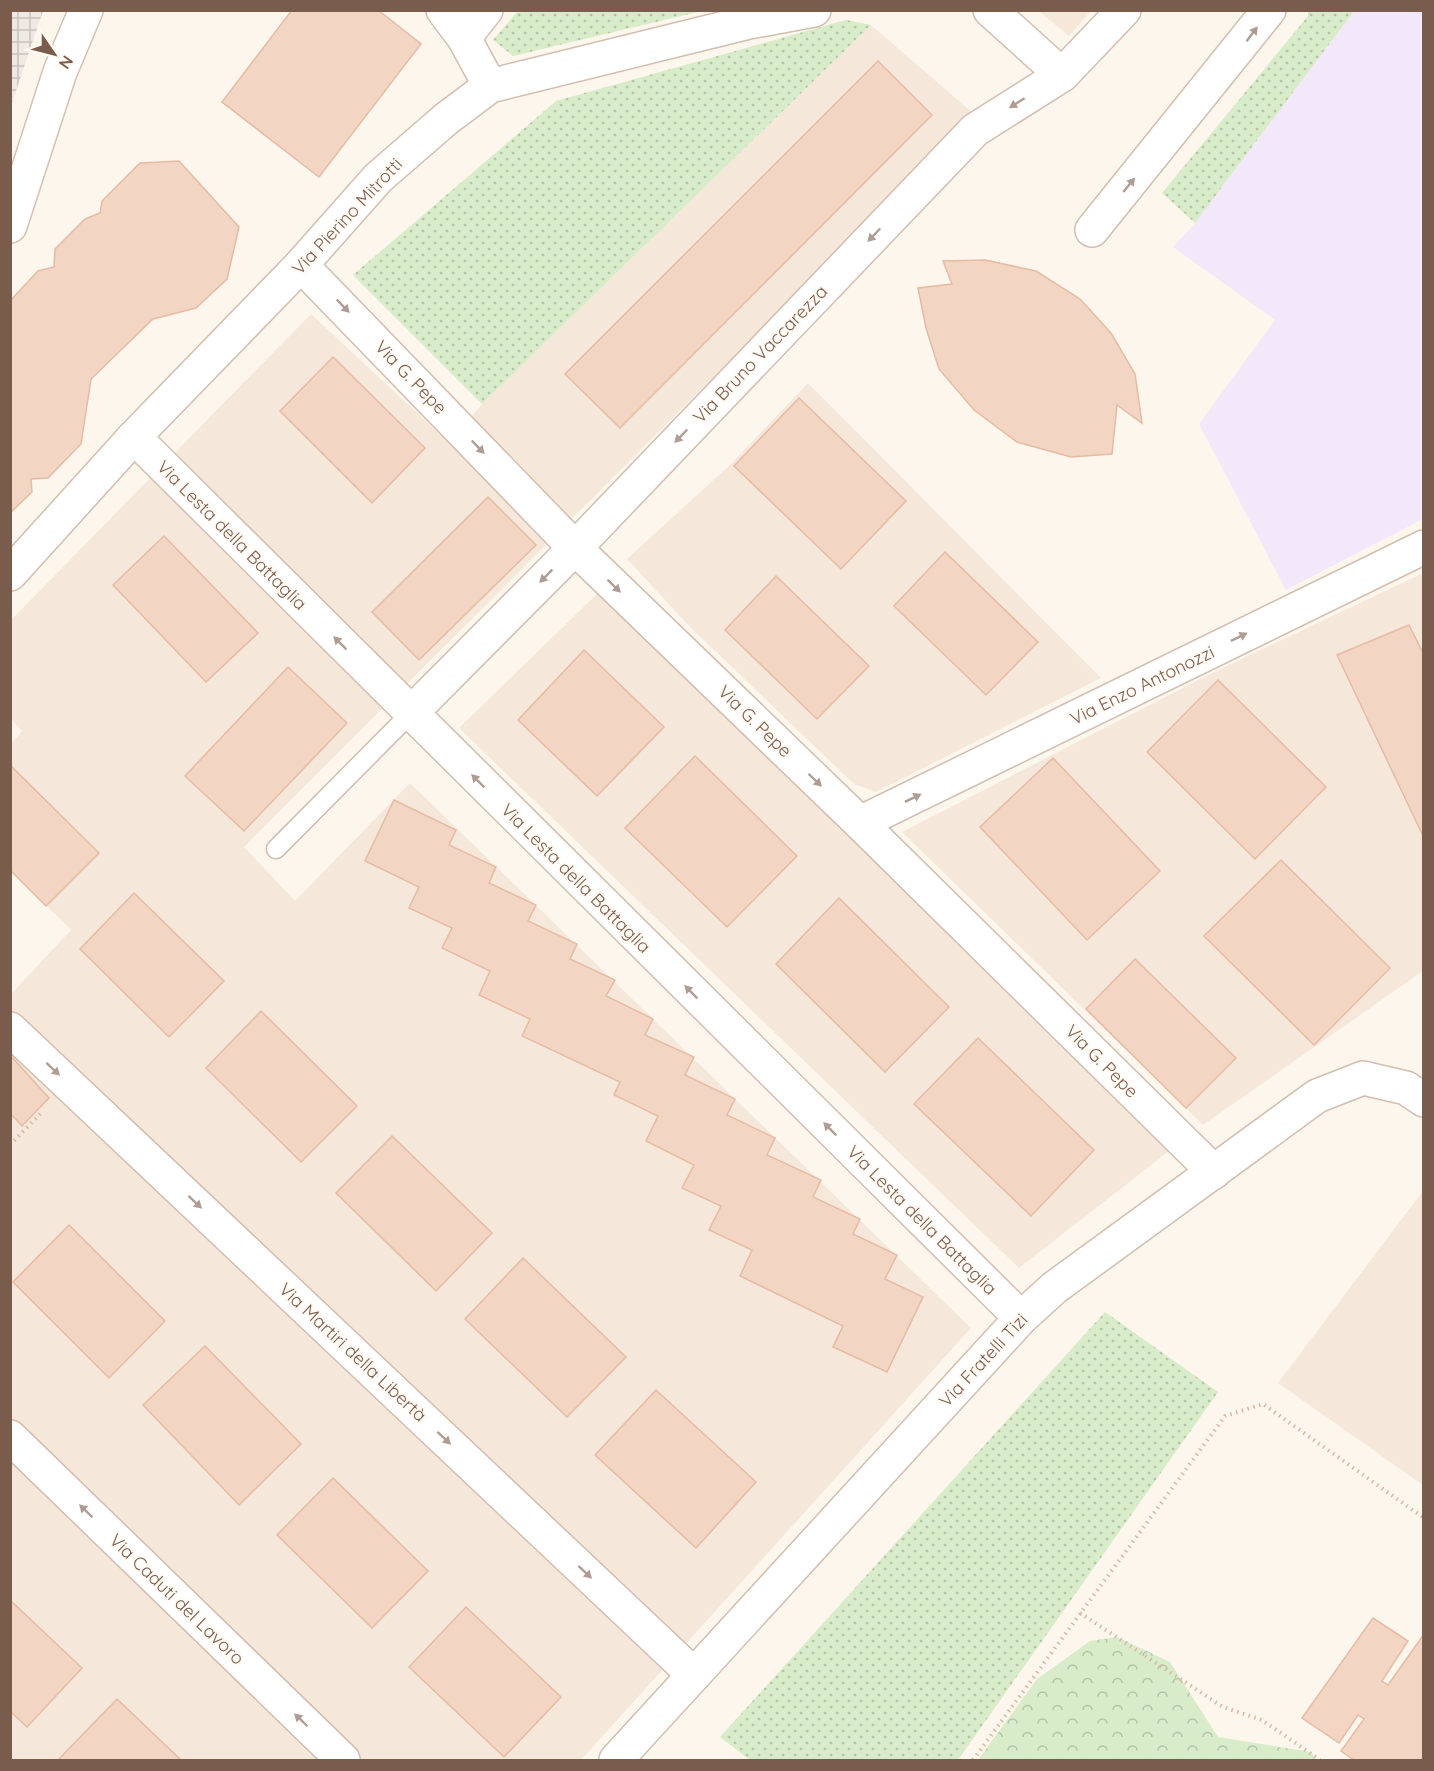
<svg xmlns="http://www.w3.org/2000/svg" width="1434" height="1771" font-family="Quicksand,sans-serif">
	<defs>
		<pattern id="industrial-grid" width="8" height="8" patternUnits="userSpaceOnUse" patternTransform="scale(1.5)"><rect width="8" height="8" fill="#efe9e4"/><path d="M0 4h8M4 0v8" fill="none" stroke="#c7c0bb"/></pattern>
		<pattern id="grass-dots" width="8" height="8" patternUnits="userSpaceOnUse" patternTransform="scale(1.5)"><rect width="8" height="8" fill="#d8ecc9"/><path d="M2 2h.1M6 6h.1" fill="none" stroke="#b4c2a5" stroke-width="1.8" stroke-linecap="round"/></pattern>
		<pattern id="forest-crowns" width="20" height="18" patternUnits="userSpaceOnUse" patternTransform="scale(1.5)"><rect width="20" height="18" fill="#d8ecc9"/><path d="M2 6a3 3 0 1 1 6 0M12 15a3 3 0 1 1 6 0" fill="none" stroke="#b4c2a5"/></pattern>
	</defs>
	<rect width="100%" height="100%" fill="#fdf6ec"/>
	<g fill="#f5e8da">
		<polygon points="1039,11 1091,11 1069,36"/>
		<polygon points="871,25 975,115 244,847 295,901 410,783 971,1328 581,1760 11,1760 11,994 71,930 11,870 10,745 22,731 11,719 11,620 311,314 449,443 482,404"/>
		<polygon points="808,383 1101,678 876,792 854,784 690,627 627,559 731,464"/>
		<polygon points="1423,573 1423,971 1203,1125 902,832 1210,674"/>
		<polygon points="601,590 1169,1151 1019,1268 459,728"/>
		<polygon points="1423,1191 1423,1485 1278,1383"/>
	</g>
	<polygon fill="url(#industrial-grid)" points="11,10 43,11 11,106 10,11"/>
	<polygon fill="#f3e8fa" points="1354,11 1423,11 1423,519 1286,590 1199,424 1275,320 1173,247 1195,223"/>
	<g fill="url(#grass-dots)">
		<polygon points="518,11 702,10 702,11 513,56 493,40"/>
		<polygon points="1308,11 1354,11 1195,223 1162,193 1308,16"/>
		<polygon points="846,20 871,25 482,404 353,275 556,101"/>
		<polygon points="1105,1312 1218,1392 958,1760 750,1760 720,1737"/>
	</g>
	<polygon fill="url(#forest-crowns)" points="1117,1637 1170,1662 1218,1737 1311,1752 1316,1760 978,1760 1037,1679 1090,1641"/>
	<g fill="#f3d5c3" stroke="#e6bba3" stroke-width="1.5">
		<polygon points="292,10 378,10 421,44 319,177 222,102"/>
		<polygon points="878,61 932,115 620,428 565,374"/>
		<polygon points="179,161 239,227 227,279 196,308 153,319 91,379 81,444 48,478 31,479 32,492 10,513 10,301 38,271 54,267 55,249 85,219 100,213 102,201 140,163"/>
		<polygon points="985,260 1036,271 1080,299 1111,333 1135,374 1142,423 1117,405 1112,454 1071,457 1017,442 974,410 939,369 926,328 918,288 952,284 943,261"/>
		<polygon points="333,357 425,448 372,503 280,411"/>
		<polygon points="799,398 906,501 841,569 734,466"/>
		<polygon points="488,497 536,545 419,660 372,612"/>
		<polygon points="164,536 258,633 206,682 113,585"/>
		<polygon points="945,552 1038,642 986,695 894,606"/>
		<polygon points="776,576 869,666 817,719 725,630"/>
		<polygon points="1409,625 1424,655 1424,838 1337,655"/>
		<polygon points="584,650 664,727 597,796 518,720"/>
		<polygon points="288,667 347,723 244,831 185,776"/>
		<polygon points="1218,680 1326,787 1255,859 1147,752"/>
		<polygon points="695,756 797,856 727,927 625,828"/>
		<polygon points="1053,758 1160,871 1087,940 980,827"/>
		<polygon points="10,765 99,853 46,906 10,870"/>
		<polygon points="394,800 456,830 449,845 496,867 489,883 536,905 528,921 577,944 570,959 615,980 606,996 653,1019 645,1035 694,1057 685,1075 735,1099 727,1115 775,1138 767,1155 821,1180 813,1197 860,1219 853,1234 897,1255 885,1279 923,1297 887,1372 833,1347 843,1326 740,1276 752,1250 709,1230 721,1206 682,1188 694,1165 646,1141 658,1116 614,1095 620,1082 522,1036 530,1019 479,995 490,971 442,948 452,928 409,908 419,887 365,861"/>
		<polygon points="1281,860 1390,968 1314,1045 1204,936"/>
		<polygon points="134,893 224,981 169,1037 80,949"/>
		<polygon points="839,898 949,1007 885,1072 776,964"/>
		<polygon points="1135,959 1236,1058 1186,1108 1086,1009"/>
		<polygon points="261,1011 357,1106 301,1162 206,1068"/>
		<polygon points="978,1038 1094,1150 1031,1216 914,1104"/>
		<polygon points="10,1055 49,1098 22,1126 10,1113"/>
		<polygon points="392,1136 492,1233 436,1291 336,1193"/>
		<polygon points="69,1225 165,1321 109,1378 13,1282"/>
		<polygon points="523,1258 626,1357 567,1417 465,1319"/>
		<polygon points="205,1346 301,1444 239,1505 143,1405"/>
		<polygon points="656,1390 756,1482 696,1548 595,1455"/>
		<polygon points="333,1478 428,1571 372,1628 277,1535"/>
		<polygon points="10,1600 82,1668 27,1727 10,1711"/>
		<polygon points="466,1607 561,1697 504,1757 409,1667"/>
		<polygon points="1373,1618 1408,1641 1382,1681 1388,1685 1422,1637 1424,1638 1424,1760 1354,1760 1341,1751 1364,1719 1358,1715 1339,1743 1302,1718"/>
		<polygon points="117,1699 181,1760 58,1760"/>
	</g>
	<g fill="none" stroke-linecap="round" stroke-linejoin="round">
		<g stroke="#d1beb0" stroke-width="21">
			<polyline id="service" points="276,849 410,714"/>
		</g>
		<g stroke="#d1beb0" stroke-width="36">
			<g id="minor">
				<polyline points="443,10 464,38 490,86"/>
				<polyline points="990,10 1062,75"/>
				<polyline points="464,38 486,10"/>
				<polyline points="1092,230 1269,10"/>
				<polyline points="301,265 575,548 860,823 1214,1172"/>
				<polyline points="134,437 1021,1318"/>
				<polyline points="10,574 134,437 301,265 378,178 446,119 490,86 749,22 814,10"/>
				<polyline points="410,714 575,548 975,130 1062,75 1124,10"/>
				<polyline points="860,823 1424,547"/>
				<polyline points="10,1029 694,1675"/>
				<polyline points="10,1437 343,1760"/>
				<polyline points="616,1760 1021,1318 1054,1288 1317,1096 1363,1078 1406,1088 1424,1100"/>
			</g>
		</g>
		<g stroke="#d6c0b0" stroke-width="36">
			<polyline id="secondary" points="10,226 60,72 86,10"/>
		</g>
		<g stroke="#d9b8a5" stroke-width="4" stroke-dasharray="1.5 4.5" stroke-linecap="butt">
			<polyline points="10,1145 42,1112"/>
			<polyline points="1080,1613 1223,1707 1262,1720 1320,1760"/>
			<polyline points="973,1760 1225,1416 1263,1404 1424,1518"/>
		</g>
		<use href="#service" stroke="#fff" stroke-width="18"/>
		<use href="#minor" stroke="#fff" stroke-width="33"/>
		<use href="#secondary" stroke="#fff" stroke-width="33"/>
	</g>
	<defs><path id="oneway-solid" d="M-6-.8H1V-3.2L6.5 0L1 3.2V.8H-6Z" transform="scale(1.5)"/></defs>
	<g fill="#af9d94">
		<use href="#oneway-solid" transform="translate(1252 34) rotate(-53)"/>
		<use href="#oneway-solid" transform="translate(1017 103) rotate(148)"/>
		<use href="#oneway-solid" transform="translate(1129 185) rotate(-51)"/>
		<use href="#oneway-solid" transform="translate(874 235) rotate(134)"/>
		<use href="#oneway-solid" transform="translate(343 306) rotate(46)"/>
		<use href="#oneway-solid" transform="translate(681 436) rotate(134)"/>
		<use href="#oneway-solid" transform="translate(478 447) rotate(46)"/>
		<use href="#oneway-solid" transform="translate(546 576) rotate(135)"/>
		<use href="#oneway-solid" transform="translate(614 586) rotate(44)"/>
		<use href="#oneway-solid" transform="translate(1239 637) rotate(-26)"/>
		<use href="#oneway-solid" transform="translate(340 643) rotate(-135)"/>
		<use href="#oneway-solid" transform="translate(815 780) rotate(44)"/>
		<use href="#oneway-solid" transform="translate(478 781) rotate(-135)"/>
		<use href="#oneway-solid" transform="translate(913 798) rotate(-26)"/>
		<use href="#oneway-solid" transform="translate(691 992) rotate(-135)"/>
		<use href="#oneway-solid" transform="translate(53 1069) rotate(43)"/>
		<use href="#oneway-solid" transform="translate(830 1129) rotate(-135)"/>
		<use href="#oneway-solid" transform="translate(195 1202) rotate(43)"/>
		<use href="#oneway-solid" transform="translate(444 1438) rotate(43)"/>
		<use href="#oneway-solid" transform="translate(86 1511) rotate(-136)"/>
		<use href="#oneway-solid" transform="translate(585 1572) rotate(43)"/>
		<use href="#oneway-solid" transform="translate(301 1720) rotate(-136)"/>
	</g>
	<g text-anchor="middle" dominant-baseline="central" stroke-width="4.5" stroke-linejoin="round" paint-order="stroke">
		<g font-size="18" fill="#7a5c4d" stroke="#fffaf3">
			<text transform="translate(347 216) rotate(-47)">Via Pierino Mitrotti</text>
			<text transform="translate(760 354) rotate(-46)">Via Bruno Vaccarezza</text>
			<text transform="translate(411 377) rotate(46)">Via G. Pepe</text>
			<text transform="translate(232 535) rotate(45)">Via Lesta della Battaglia</text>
			<text transform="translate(1142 685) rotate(-26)">Via Enzo Antonozzi</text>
			<text transform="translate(755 721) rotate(44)">Via G. Pepe</text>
			<text transform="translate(576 878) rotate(45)">Via Lesta della Battaglia</text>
			<text transform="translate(1102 1061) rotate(45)">Via G. Pepe</text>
			<text transform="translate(922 1220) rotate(45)">Via Lesta della Battaglia</text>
			<text transform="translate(353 1352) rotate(43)">Via Martiri della Libertà</text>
			<text transform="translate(983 1360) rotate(-47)">Via Fratelli Tizi</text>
			<text transform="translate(177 1599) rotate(44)">Via Caduti del Lavoro</text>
		</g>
	</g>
	<rect width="1434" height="1771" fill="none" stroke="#7a5c4d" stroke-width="24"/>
	<g transform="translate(54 54) rotate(125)" stroke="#fffaf3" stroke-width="4.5" paint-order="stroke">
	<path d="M0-4.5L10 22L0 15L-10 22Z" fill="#7a5c4d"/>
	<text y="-9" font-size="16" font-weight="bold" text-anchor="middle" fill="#7a5c4d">N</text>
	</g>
</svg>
